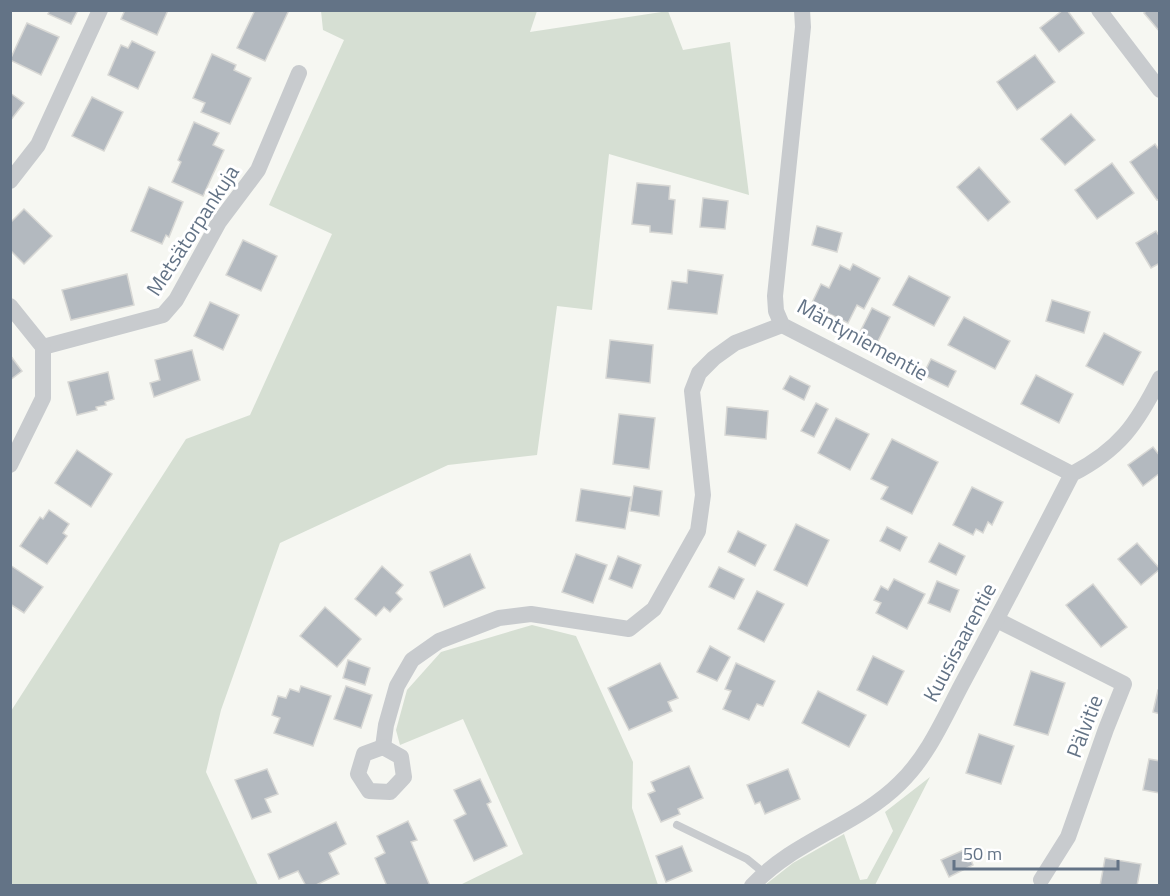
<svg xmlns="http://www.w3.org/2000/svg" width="1170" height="896" font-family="'Titillium Web',sans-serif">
	<rect width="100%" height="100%" fill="#f6f7f2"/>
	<g fill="#d6dfd3">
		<polygon points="321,11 537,11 530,32 668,11 683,50 730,42 749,195 609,154 592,310 557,306 537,455 448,465 280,543 221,710 206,772 258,885 11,885 11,711 186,439 250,415 332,234 269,205 344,40 323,30"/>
		<polygon points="532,625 576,636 633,762 632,808 658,885 460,885 523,854 463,719 400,745 396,730 407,690 441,652"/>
		<polygon points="930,777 875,885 765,885 793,863 844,834 860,880 867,879 893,831 885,812"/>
	</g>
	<g fill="#b3b9bf" stroke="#d8d8d5" stroke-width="1.5">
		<polygon points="50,10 78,10 71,24 48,14"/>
		<polygon points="125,10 168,10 157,35 121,19"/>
		<polygon points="255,10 289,10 265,61 237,48"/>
		<polygon points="1063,10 1067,10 1084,33 1059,52 1040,28"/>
		<polygon points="1147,10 1160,10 1160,32 1144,13"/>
		<polygon points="27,23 59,37 41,75 10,60"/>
		<polygon points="132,41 155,52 138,89 108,75 121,45 128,48"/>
		<polygon points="212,54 236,65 234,70 251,78 230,124 201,112 205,103 193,98"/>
		<polygon points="1035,55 1055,82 1017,110 997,82"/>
		<polygon points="10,93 24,103 10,121"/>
		<polygon points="92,97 123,112 104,151 72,136"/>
		<polygon points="1071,114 1095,140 1065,165 1041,139"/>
		<polygon points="194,122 219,133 213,145 224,150 203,196 172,182 181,162 178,160"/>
		<polygon points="1155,144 1160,151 1160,199 1157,200 1130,162"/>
		<polygon points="1112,163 1134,193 1097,219 1075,190"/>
		<polygon points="979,167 1010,202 988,221 957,187"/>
		<polygon points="637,183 670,186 669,199 675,200 672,234 650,232 650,226 632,224"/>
		<polygon points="149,187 183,202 169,237 166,235 162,244 131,231"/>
		<polygon points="703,198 728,201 725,229 700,227"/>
		<polygon points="24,209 52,236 24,264 10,250 10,223"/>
		<polygon points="817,226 842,233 837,252 812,245"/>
		<polygon points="1156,231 1160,237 1160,263 1151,268 1136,243"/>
		<polygon points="243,240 277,256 261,291 226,275"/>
		<polygon points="853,264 880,278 864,309 857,305 848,323 811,305 821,284 829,288 840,265 850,270"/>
		<polygon points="688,270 723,275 717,314 668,309 672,281 687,283"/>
		<polygon points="127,274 134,305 71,320 62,290"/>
		<polygon points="909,276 950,297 934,326 893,305"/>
		<polygon points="1052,300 1090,312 1084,333 1046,321"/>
		<polygon points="210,302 239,315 223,350 194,336"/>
		<polygon points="872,308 890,317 874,349 856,340"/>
		<polygon points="964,317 1010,341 995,369 948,345"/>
		<polygon points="1104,333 1141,352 1123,385 1086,366"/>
		<polygon points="610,340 653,345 650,383 606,378"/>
		<polygon points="192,350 200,380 154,397 150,383 160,380 155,360"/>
		<polygon points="10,355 22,371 10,380"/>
		<polygon points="931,359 956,371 948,387 923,375"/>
		<polygon points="108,372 114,399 105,402 106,405 96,407 97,410 77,415 68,382"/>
		<polygon points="1036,375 1073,394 1059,423 1021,404"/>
		<polygon points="790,376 810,386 804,400 783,389"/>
		<polygon points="816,403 828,409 814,437 801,431"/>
		<polygon points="727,407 768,411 766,439 725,435"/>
		<polygon points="619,414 655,418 649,469 613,464"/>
		<polygon points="836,418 869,434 850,470 818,453"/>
		<polygon points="892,439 938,462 912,514 881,499 888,487 871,479"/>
		<polygon points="1153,447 1160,456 1160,473 1143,486 1128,465"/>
		<polygon points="77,450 112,474 91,507 55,483"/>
		<polygon points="634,486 662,491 659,516 630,511"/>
		<polygon points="972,487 1003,502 992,525 988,522 983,533 976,529 973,535 953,525"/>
		<polygon points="581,489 631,497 625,529 576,521"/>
		<polygon points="49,510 69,524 63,533 67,536 47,564 20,546 40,517 43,519"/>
		<polygon points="796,524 829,540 807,586 774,570"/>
		<polygon points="887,527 907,537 900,551 880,541"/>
		<polygon points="738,531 766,545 755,566 728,552"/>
		<polygon points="939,543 965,556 956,575 929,562"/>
		<polygon points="1137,543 1160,569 1141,585 1118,559"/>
		<polygon points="470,554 485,588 444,607 430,572"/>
		<polygon points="576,554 607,565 593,603 562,592"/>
		<polygon points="618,556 641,565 632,588 609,579"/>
		<polygon points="10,565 43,587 24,613 10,604"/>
		<polygon points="382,566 403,585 396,593 402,599 390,612 384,607 376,616 355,599"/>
		<polygon points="719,567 744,579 734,599 709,587"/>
		<polygon points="894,579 925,594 907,629 876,613 881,603 874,600 881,586 888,590"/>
		<polygon points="937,581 959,590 950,612 928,603"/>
		<polygon points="1093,584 1127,627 1101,647 1066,605"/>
		<polygon points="757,591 784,604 764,642 738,629"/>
		<polygon points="325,607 361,639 337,667 300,636"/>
		<polygon points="710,646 730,657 717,681 697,672"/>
		<polygon points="873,656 904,671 887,705 857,690"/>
		<polygon points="348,660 370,668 365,685 343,678"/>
		<polygon points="660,663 678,698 668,702 672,711 629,730 608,688"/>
		<polygon points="736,663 775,681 763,706 757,704 749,720 723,709 731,691 725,689"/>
		<polygon points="1031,671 1065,683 1048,735 1014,725"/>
		<polygon points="301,686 331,696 313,746 274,733 280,718 272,715 278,696 286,698 290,689 299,692"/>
		<polygon points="346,686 372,695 361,728 334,719"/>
		<polygon points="1158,690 1160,690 1160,714 1153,712"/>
		<polygon points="818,691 866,715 849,747 802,723"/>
		<polygon points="979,734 1014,746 1001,784 966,773"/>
		<polygon points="1149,759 1160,761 1160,793 1143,790"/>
		<polygon points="689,766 703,798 678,809 680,814 661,822 648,794 655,791 651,782"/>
		<polygon points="267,769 278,794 265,799 271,812 252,819 235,780"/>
		<polygon points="788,769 800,799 765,814 760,802 755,804 747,785"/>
		<polygon points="480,779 491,802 487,804 507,846 474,861 454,820 466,814 454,790"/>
		<polygon points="408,821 417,840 411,842 430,886 387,886 375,858 385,853 377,836"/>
		<polygon points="336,822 346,844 329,853 339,874 314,886 306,886 298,871 279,879 268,854"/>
		<polygon points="682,846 692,871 666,882 656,856"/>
		<polygon points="966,849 973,865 949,877 941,860"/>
		<polygon points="1105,858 1141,864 1137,886 1100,886"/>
	</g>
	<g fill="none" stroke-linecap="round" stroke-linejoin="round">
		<polyline stroke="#c8cbce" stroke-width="8" points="677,825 747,859 764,873"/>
		<g stroke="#c8cbce" stroke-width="16">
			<polyline points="802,10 803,27 775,296 776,311 782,325 1072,474"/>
			<polyline points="1099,10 1160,90"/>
			<polyline points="10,181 38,145 100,10"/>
			<polyline points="10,306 43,347 163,315 176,300 219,222 258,170 299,73"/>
			<polyline points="10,465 43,398 43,347"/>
			<polyline points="997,620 1124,684 1106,729 1068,837 1041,880"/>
			<polyline points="383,747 386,725 397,686 412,660 439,641 499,618 531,614 629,629 654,609 698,531 703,495 692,391 699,373 714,358 735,343 782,325"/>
			<polygon points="383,747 401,757 404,777 390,792 369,791 358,774 364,754"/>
			<path d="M 752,886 C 794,840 857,826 900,783 C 928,756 944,718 962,684 C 1000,614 1036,544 1072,474 C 1119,450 1137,424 1160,378"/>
		</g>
	</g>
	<g text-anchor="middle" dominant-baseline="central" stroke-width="6" stroke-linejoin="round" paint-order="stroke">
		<g font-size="21" fill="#637386" stroke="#fff">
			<text transform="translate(192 230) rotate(-57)">Metsätorpankuja</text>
			<text transform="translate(863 339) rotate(29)">Mäntyniementie</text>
			<text transform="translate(959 642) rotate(-62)">Kuusisaarentie</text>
			<text transform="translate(1084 726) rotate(-69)">Pälvitie</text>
		</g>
	</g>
	<rect width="1170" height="896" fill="none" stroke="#637386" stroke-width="24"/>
	<path d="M954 860v9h164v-9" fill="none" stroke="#637386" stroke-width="3"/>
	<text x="963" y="860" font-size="18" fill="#637386" stroke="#ffffff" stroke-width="4.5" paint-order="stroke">50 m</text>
</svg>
